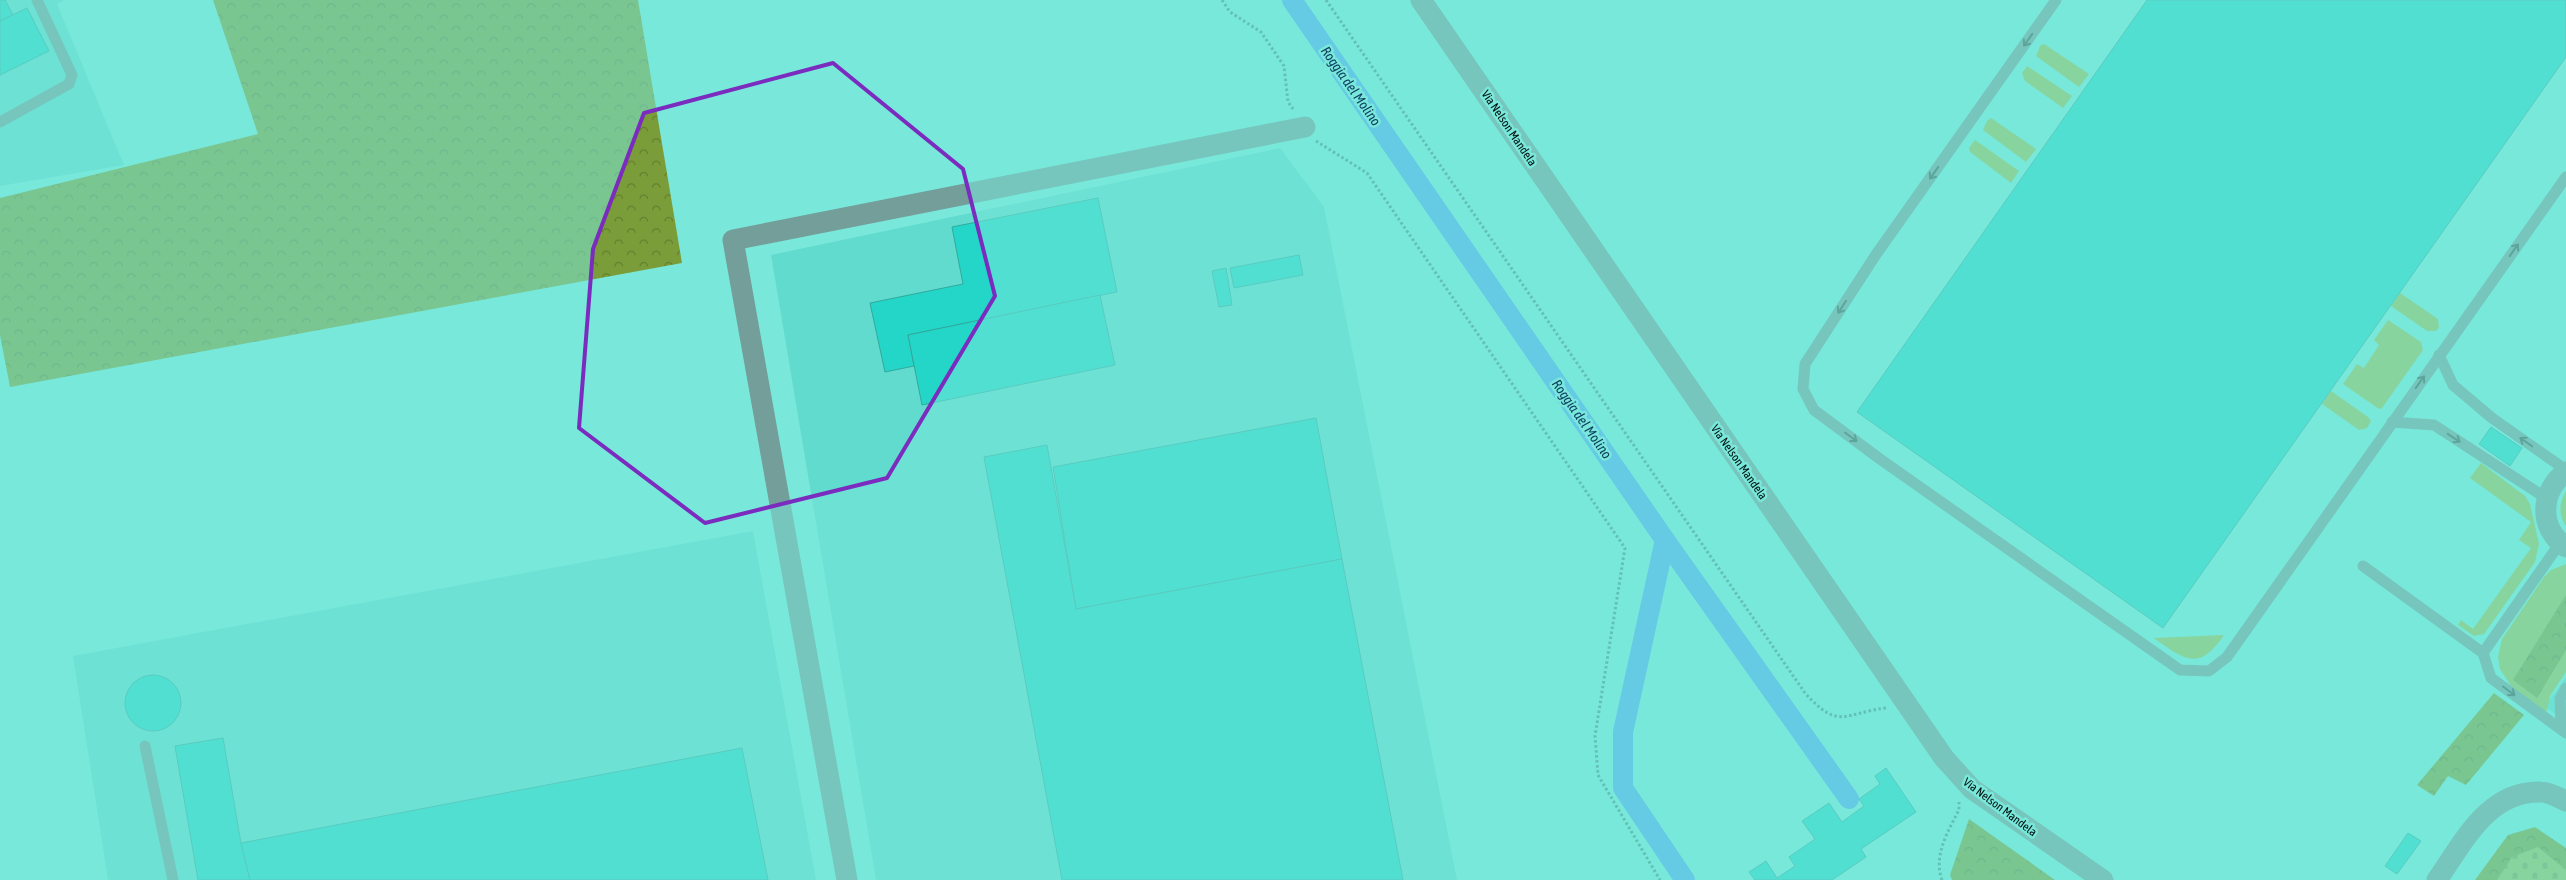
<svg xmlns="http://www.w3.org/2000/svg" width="2566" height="880" font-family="'Asap Condensed',sans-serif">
	<defs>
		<pattern id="forest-crowns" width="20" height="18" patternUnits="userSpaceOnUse" patternTransform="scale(1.25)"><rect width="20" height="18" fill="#7b9d39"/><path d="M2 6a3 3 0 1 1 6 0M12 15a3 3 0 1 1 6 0" fill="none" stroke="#627e2e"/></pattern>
		<pattern id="cemetery-stones" width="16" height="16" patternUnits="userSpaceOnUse" patternTransform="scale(1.25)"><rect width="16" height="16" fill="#99bd58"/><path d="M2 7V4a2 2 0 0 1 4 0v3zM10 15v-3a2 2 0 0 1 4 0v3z" fill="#82a14b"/></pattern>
	</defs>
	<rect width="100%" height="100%" fill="#79e8db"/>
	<g fill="#61dbcd">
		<polygon points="0,0 65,0 57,4 124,165 0,186"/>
		<polygon points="1280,148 1324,207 1457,880 876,880 771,255"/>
		<polygon points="753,531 816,880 108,880 73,656"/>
		<polygon points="2566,677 2566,723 2545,706"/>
	</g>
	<g fill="#99bd58">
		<polygon points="2044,44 2089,74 2079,87 2036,56 2040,46"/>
		<polygon points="2027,66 2072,96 2063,108 2025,81 2022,73"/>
		<polygon points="1991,118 2036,149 2026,162 1983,130 1987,121"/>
		<polygon points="1975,140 2019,171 2011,183 1970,152 1969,148"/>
		<polygon points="2400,293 2438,319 2439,327 2436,331 2427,331 2391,306"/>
		<polygon points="2388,320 2421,342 2423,350 2382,408 2379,409 2343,384 2357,364 2364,368 2379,345 2374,340"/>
		<polygon points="2331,391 2368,417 2371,421 2367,428 2359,430 2322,404"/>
		<polygon points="2481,463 2525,496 2530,504 2539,544 2535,562 2484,634 2474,636 2458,625 2461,620 2473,629 2531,548 2519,540 2531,522 2470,478"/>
		<path d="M 2566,491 L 2566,526 C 2558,515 2559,503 2566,491 Z"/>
		<polygon points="2566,564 2566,672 2550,696 2547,711 2543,710 2513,689 2500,669 2498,657 2502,639 2544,577 2551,570"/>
		<path d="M 2224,635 C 2200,671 2185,661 2154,638 Z"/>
	</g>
	<g fill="url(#forest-crowns)">
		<polygon points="213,0 638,0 682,263 10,387 0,335 0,198 258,134"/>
		<polygon points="2566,595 2566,650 2537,698 2513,680"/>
		<polygon points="2494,693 2524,715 2466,785 2448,776 2434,796 2417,785"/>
		<polygon points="1969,819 2055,880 1952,880 1950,875"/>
		<polygon points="2535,827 2566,848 2566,880 2475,880 2508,835"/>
	</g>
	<polygon fill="url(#cemetery-stones)" points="2538,847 2566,870 2566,880 2497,880 2512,857"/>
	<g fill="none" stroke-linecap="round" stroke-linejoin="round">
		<g stroke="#4fa6ed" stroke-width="20">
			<polyline points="1292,0 1665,540 1623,732 1623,788 1685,880"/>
			<polyline points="1665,540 1849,799"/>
		</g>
	</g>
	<g fill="#23d6c7" stroke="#32a99e">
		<polygon points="0,0 5,0 13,15 0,21"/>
		<polygon points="2147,0 2566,0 2566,57 2163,628 1857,412"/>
		<polygon points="27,8 49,51 0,75 0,21"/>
		<polygon points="1098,198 1117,292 908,335 914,366 885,372 870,303 963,284 952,227"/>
		<polygon points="1299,255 1303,275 1234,288 1230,268"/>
		<polygon points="1226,268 1232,305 1219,307 1212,271"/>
		<polygon points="1100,295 1115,365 922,405 908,335"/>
		<polygon points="1316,418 1342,559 1076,609 1053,467"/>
		<polygon points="2491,427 2522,448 2510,466 2479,444"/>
		<polygon points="1047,445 1076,609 1342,559 1403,880 1062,880 984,457"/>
		<circle cx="153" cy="703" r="28"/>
		<polygon points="223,738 241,843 250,880 198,880 175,746"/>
		<polygon points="742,748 768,880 250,880 241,843"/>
		<polygon points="1886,768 1916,812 1861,849 1866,857 1832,880 1755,880 1749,872 1766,861 1777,878 1795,866 1789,857 1815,839 1802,821 1829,803 1842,822 1864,806 1859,799 1880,784 1875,776"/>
		<polygon points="2408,833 2421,841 2397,874 2385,866"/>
	</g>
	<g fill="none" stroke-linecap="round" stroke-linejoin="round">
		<g stroke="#499188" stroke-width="3" stroke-dasharray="2.5 2.5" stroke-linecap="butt">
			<polyline points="1222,0 1230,12 1261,32 1284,66 1288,102 1293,109"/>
			<path d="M 1326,0 L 1805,693 C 1839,731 1844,713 1886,708"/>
			<polyline points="1316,141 1367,173 1625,548 1595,736 1598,775 1660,880"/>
			<path d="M 1942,880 C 1933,856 1948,831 1959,810 L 1959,802"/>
		</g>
		<g stroke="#749e99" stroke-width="11">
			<polyline points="2056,0 1875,256 1805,364 1803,389 1814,410 1880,459 2180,670 2209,671 2227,657 2566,177"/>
			<polyline points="0,122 69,84 72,75 37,0"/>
			<polyline points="2439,355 2453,385 2492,418 2566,470"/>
			<polyline points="2392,422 2434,425 2546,498"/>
			<polyline points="2363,566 2483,653 2491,678 2566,733"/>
			<polyline points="2483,653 2560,543"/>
			<polyline points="2561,729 2560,699 2566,688"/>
			<polyline points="145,746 173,880"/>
		</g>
		<g stroke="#749e99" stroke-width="21">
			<polyline points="1421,0 1944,758 1972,789 2103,880"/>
			<path d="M 2566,472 C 2540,491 2538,528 2566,547"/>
			<polyline points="847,880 733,240 1305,127"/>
			<path d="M 2437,880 C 2463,843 2488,790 2541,792 C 2549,792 2559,798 2566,801"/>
		</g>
	</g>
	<defs><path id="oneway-shaft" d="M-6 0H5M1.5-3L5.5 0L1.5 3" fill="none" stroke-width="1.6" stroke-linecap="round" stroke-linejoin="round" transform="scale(1.25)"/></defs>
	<g stroke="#3a5653">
		<use href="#oneway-shaft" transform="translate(2028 40) rotate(125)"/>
		<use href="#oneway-shaft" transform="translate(1934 173) rotate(125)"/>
		<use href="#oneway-shaft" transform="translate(2514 250) rotate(-55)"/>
		<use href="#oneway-shaft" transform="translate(1842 307) rotate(123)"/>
		<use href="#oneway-shaft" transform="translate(2420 382) rotate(-55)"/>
		<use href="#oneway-shaft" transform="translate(1851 437) rotate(37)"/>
		<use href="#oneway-shaft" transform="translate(2454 438) rotate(34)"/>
		<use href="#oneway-shaft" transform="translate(2526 442) rotate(-145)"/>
		<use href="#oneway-shaft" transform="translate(2509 691) rotate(37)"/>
	</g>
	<path d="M0 0H2566V880H0ZM 833,63 L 963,169 L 995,296 L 887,478 L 705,523 L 579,428 L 593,249 L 644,113 Z" fill="#79e8db" fill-opacity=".55" fill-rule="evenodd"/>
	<path fill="none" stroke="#7b2cbf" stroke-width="4" stroke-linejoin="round" d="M 833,63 L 963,169 L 995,296 L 887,478 L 705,523 L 579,428 L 593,249 L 644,113 Z"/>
	<g text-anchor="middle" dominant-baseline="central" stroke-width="5" stroke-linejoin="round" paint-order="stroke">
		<g font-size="12" fill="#000f0d" stroke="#79e8db">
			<text transform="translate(1509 128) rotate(56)">Via Nelson Mandela</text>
			<text transform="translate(1739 462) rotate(55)">Via Nelson Mandela</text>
			<text transform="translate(2000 807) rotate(37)">Via Nelson Mandela</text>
		</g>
		<g font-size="14" font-style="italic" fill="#0c3b5f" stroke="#79e8db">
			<text transform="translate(1351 86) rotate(55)">Roggia del Molino</text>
			<text transform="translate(1582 419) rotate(55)">Roggia del Molino</text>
		</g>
	</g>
</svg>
